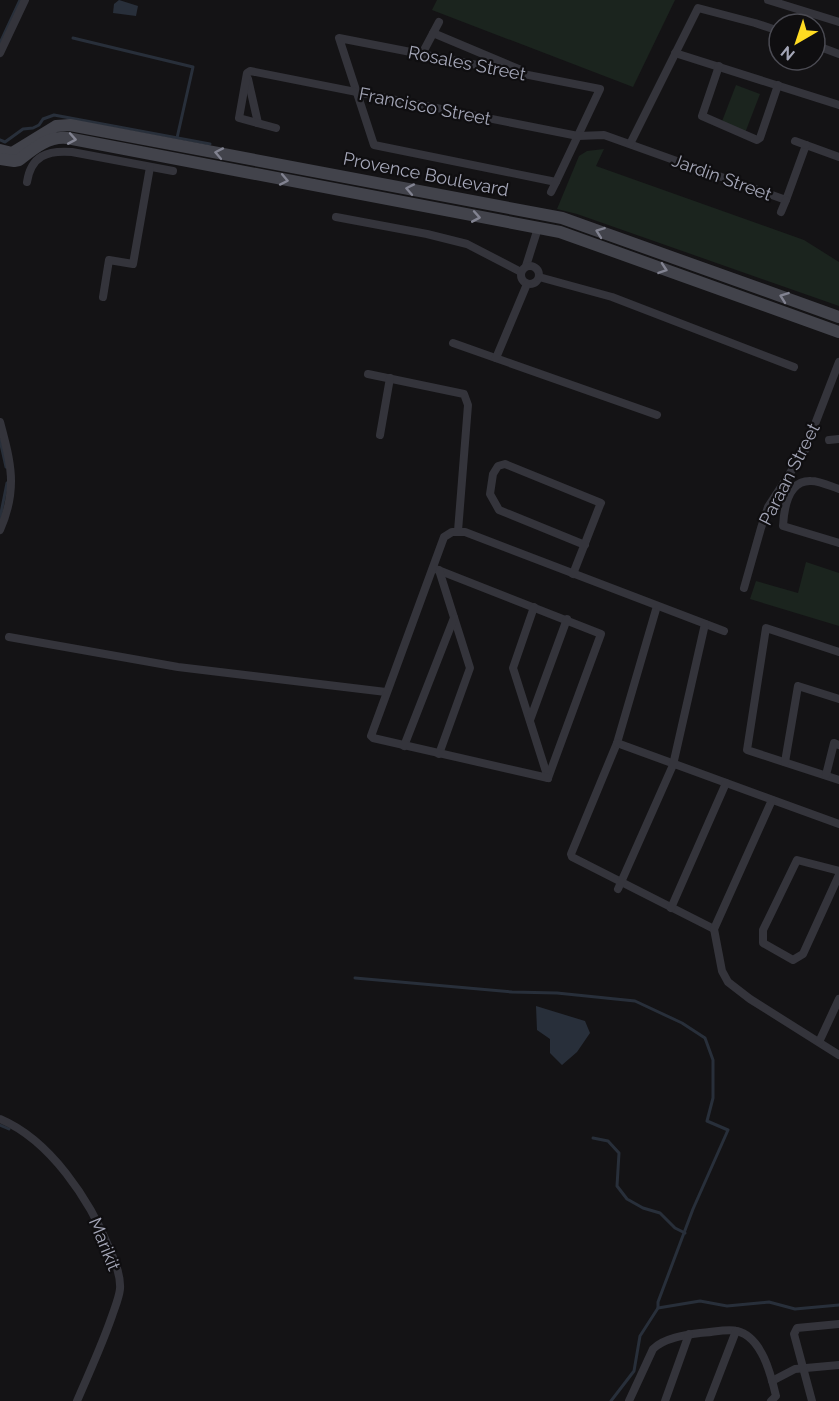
<svg xmlns="http://www.w3.org/2000/svg" width="839" height="1401" font-family="Raleway,sans-serif">
	<rect width="100%" height="100%" fill="#141315"/>
	<g fill="#1b241e">
		<polygon points="437,0 675,0 633,87 432,10"/>
		<polygon points="736,85 760,94 745,133 721,124"/>
		<polygon points="604,149 596,166 804,240 839,262 839,306 577,214 557,209 579,156 587,151"/>
		<polygon points="806,562 839,573 839,626 750,599 756,581 798,593"/>
	</g>
	<g fill="#282f3a">
		<polygon points="119,0 138,6 136,16 113,13 114,4"/>
		<polygon points="536,1006 585,1021 590,1033 577,1052 562,1065 550,1053 550,1039 537,1030"/>
	</g>
	<g fill="none" stroke-linecap="round" stroke-linejoin="round">
		<g stroke="#282f3a" stroke-width="3">
			<polyline points="73,38 193,67 177,138"/>
			<polyline points="0,43 20,0"/>
			<polyline points="0,140 5,142 23,129 33,128 39,125 43,119 54,115 210,144"/>
			<polyline points="0,440 6,467"/>
			<polyline points="0,518 7,483"/>
			<polyline points="355,978 512,992 557,993 635,1001 682,1023 705,1038 713,1060 713,1098 707,1121 728,1130 693,1209 658,1302 658,1308"/>
			<polyline points="0,1125 9,1129"/>
			<polyline points="593,1138 608,1141 619,1153 617,1186 627,1199 643,1208 660,1213 675,1228 685,1233"/>
			<polyline points="611,1401 634,1371 640,1336 658,1308 700,1301 727,1306 769,1302 795,1309 839,1305"/>
		</g>
		<g stroke="#34343b" stroke-width="8">
			<polyline points="768,0 839,22"/>
			<polyline points="433,33 521,70"/>
			<polygon points="339,38 600,89 556,182 374,145"/>
			<polyline points="815,45 839,54"/>
			<polyline points="0,53 25,0"/>
			<polyline points="675,53 839,105"/>
			<polyline points="422,54 439,22"/>
			<polyline points="719,66 702,116 757,140 760,138 778,85"/>
			<polyline points="248,79 258,123"/>
			<polyline points="276,128 239,118 247,73 250,71 578,136 604,135 786,200 806,145 839,157"/>
			<polyline points="795,141 806,145"/>
			<polyline points="630,144 698,8 755,23 779,31"/>
			<path d="M 27,182 C 31,156 47,150 72,152 L 173,171"/>
			<polyline points="551,192 556,182"/>
			<polyline points="781,212 786,200"/>
			<polyline points="336,217 427,234 467,244 521,272"/>
			<polyline points="526,266 538,228"/>
			<circle cx="530" cy="275" r="9"/>
			<polyline points="539,277 612,297 794,367"/>
			<polyline points="103,297 109,260 133,264 150,167"/>
			<polyline points="453,343 657,415"/>
			<polyline points="496,358 527,284"/>
			<polyline points="368,374 464,394 468,405 458,531"/>
			<path d="M 0,422 C 11,463 18,489 0,530"/>
			<polyline points="380,435 390,378"/>
			<polyline points="829,440 839,439"/>
			<path d="M 839,489 C 830,486 820,481 811,481 C 788,480 784,508 783,526 L 839,543"/>
			<polyline points="433,568 601,634 548,778"/>
			<polyline points="439,570 470,668 439,754"/>
			<polyline points="573,574 600,505 601,503 505,464 498,466 493,474 490,494 499,510 585,545"/>
			<polyline points="744,588 761,528 768,507 805,450 839,362"/>
			<polyline points="657,606 617,743 571,854 572,857 714,929"/>
			<polyline points="534,607 513,668 548,778"/>
			<polyline points="9,637 178,667 386,692"/>
			<polyline points="839,652 766,628 747,750 839,780"/>
			<polyline points="530,720 567,619"/>
			<polyline points="617,743 839,824"/>
			<polyline points="404,746 454,618"/>
			<polyline points="785,762 798,686 839,699"/>
			<polyline points="826,775 834,743 839,745"/>
			<polyline points="548,778 373,738 371,736 444,537 452,532 465,532 724,631"/>
			<polyline points="772,800 714,929 722,971 728,982 750,999 839,1055"/>
			<polyline points="839,871 797,860 763,930 763,943 793,960 803,954 839,875"/>
			<polyline points="618,889 673,765 705,624"/>
			<polyline points="671,908 726,783"/>
			<polyline points="819,1042 839,999"/>
			<path d="M 0,1119 C 50,1140 90,1200 110,1250 C 115,1262 121,1276 120,1289 C 119,1298 115,1307 112,1316 C 102,1345 89,1373 77,1401"/>
			<polyline points="772,1381 795,1369 839,1365"/>
			<path d="M 629,1401 L 653,1349 C 664,1338 685,1335 700,1333 C 711,1333 727,1328 737,1331 C 762,1337 771,1375 776,1396 L 771,1401"/>
			<polyline points="665,1401 689,1334"/>
			<polyline points="709,1401 736,1331"/>
			<polyline points="812,1401 794,1334 797,1328 839,1324"/>
		</g>
		<g stroke="#42434b" stroke-width="12">
			<polyline points="0,150 12,153 56,126 70,125 562,218 839,317"/>
			<path d="M 0,159 L 14,161 L 19,160 C 33,149 48,136 67,138 L 560,232 L 839,332"/>
		</g>
	</g>
	<defs><path id="oneway-chevron" d="M-2-3.5L2.5 0L-2 3.5" fill="none" stroke-width="1.6" stroke-linecap="round" stroke-linejoin="round" transform="scale(1.5)"/></defs>
	<g stroke="#828391">
		<use href="#oneway-chevron" transform="translate(72 139) rotate(10)"/>
		<use href="#oneway-chevron" transform="translate(219 153) rotate(-169)"/>
		<use href="#oneway-chevron" transform="translate(284 180) rotate(11)"/>
		<use href="#oneway-chevron" transform="translate(410 189) rotate(-169)"/>
		<use href="#oneway-chevron" transform="translate(476 217) rotate(10)"/>
		<use href="#oneway-chevron" transform="translate(600 232) rotate(-160)"/>
		<use href="#oneway-chevron" transform="translate(663 269) rotate(19)"/>
		<use href="#oneway-chevron" transform="translate(784 297) rotate(-160)"/>
	</g>
	<g text-anchor="middle" dominant-baseline="central" stroke-width="4.5" stroke-linejoin="round" paint-order="stroke">
		<g font-size="18" fill="#a4a6b7" stroke="#0f0e10">
			<text transform="translate(467 63) rotate(11)">Rosales Street</text>
			<text transform="translate(425 106) rotate(11)">Francisco Street</text>
			<text transform="translate(426 174) rotate(11)">Provence Boulevard</text>
			<text transform="translate(722 177) rotate(20)">Jardin Street</text>
			<text transform="translate(789 474) rotate(-63)">Paraan Street</text>
			<text transform="translate(105 1244) rotate(68)">Marikit</text>
		</g>
	</g>
	<g transform="translate(797 42) rotate(219)"><circle r="28" fill="#0f0e10" stroke="#4b4b53" stroke-width="1.5"/>
	<path d="M0-4.5L10 22L0 15L-10 22Z" fill="#ffdb22"/>
	<text y="-9" font-size="16" font-weight="bold" text-anchor="middle" fill="#a4a6b7">N</text>
	</g>
</svg>
